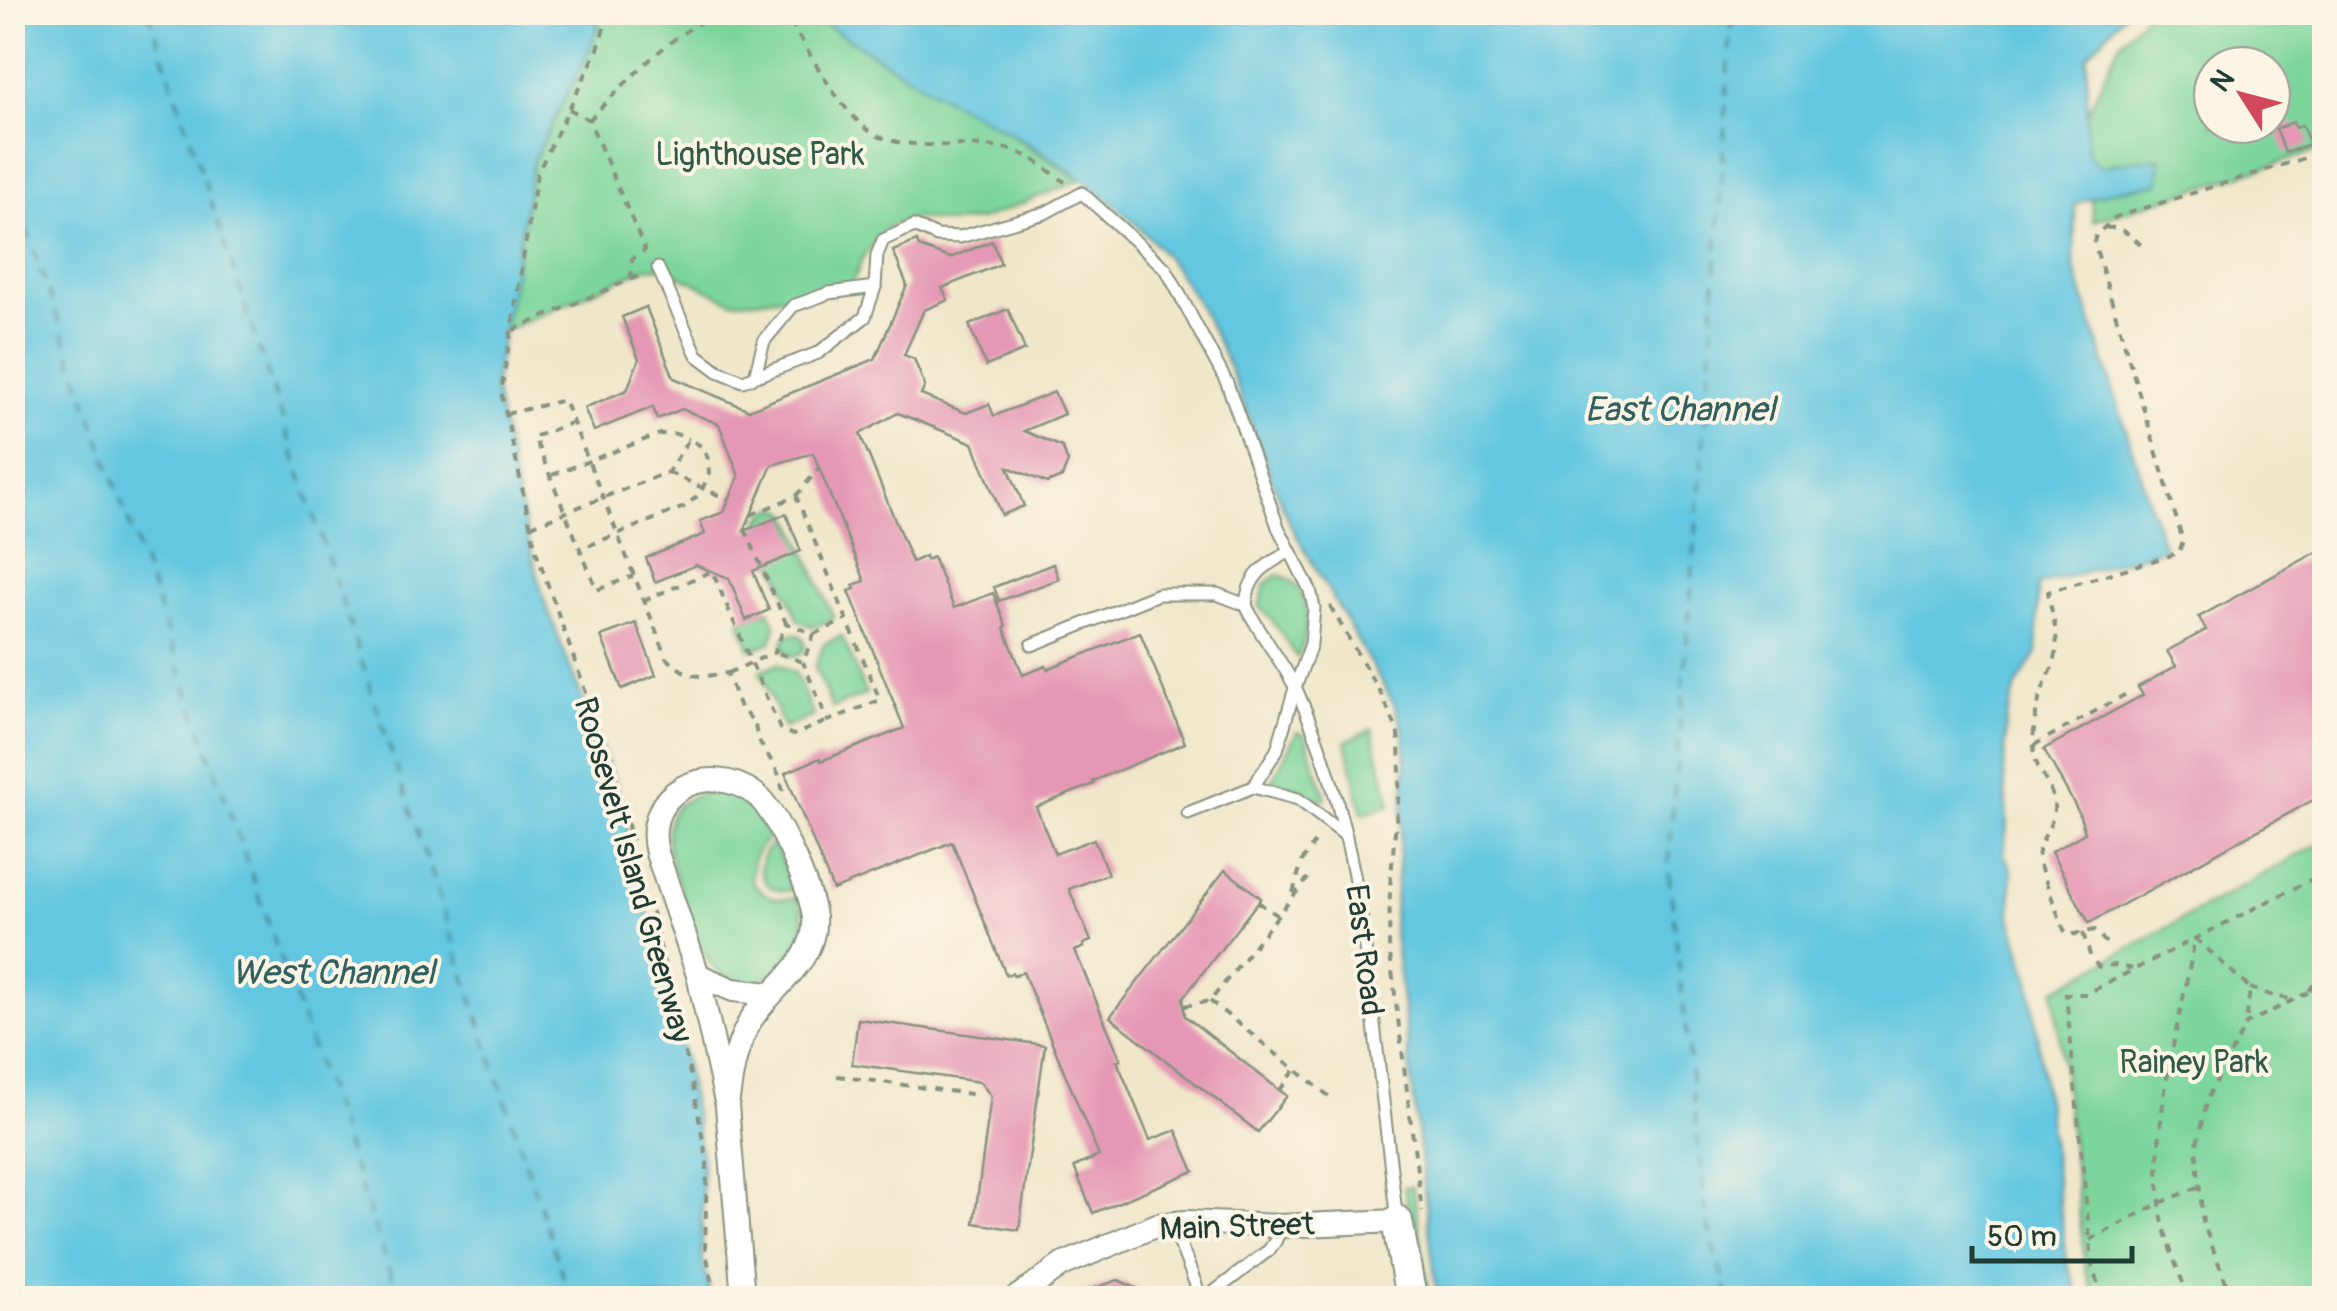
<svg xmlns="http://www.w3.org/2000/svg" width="2337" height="1311" font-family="Pangolin,sans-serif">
	<rect width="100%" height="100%" fill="#fcf5e5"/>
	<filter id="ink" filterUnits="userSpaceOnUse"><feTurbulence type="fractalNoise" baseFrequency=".01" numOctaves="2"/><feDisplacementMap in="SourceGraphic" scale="20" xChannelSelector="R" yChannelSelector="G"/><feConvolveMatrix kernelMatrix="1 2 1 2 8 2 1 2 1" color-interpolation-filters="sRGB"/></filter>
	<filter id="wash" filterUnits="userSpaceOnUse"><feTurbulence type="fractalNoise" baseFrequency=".0048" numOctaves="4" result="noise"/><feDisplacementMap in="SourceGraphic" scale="40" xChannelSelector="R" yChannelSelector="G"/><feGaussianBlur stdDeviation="2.25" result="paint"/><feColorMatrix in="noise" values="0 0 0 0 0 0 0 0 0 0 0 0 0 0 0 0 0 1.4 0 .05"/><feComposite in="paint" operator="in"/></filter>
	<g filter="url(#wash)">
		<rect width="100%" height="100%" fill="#f0e7cb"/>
		<g fill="#7bd59b" stroke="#4d8968" stroke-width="2.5" fill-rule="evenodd">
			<polygon points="596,13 807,13 931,90 1009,133 1081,180 980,220 950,223 917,218 888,226 863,257 855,277 847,286 757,300 731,301 662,267 645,268 504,331 533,161 589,52 598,26"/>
			<path d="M 2146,13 L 2324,13 L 2324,149 L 2093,221 L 2091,198 L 2110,191 L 2159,183 L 2160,158 L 2135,160 L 2099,167 L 2087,153 L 2087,114 L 2119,44 ZM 2212,65 L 2272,65 L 2272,125 L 2212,125 Z"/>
			<path d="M 781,508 L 789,513 L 834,618 L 814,627 L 799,621 L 758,525 C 763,513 768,509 781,508 Z"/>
			<path d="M 1277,575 C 1313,581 1312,633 1297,658 L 1272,620 L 1259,607 L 1265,585 Z"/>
			<polygon points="769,610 776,627 771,642 751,650 740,622"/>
			<circle cx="794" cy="645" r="11"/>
			<polygon points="842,636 866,694 832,708 815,667 824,644"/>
			<polygon points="778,664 796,674 813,716 784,728 760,671"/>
			<polygon points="1372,729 1391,805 1363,814 1346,741"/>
			<polygon points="1297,732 1305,735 1326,797 1323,801 1298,789 1272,781"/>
			<path d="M 707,791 C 744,790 755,803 772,834 C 755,849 750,859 752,883 C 769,899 775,901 798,898 C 802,911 806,922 802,935 C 792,974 746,998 714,968 C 701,956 671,867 668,847 C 667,835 667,820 674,810 C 682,800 695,796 707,791 Z"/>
			<polygon points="2324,841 2324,1298 2096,1298 2086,1272 2054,990"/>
			<path d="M 774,843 L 793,890 C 762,897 748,862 774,843 Z"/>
			<polygon points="1404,1187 1413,1187 1430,1298 1423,1298"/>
		</g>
		<g fill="#63c7e1" stroke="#41828a" stroke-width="2.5">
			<polygon points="12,13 596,13 598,26 589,52 533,161 494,387 519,502 544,600 616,786 685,1061 702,1159 702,1256 711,1298 13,1298"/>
			<path d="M 807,13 L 2125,13 L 2087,56 L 2087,153 L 2100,167 L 2135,160 L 2161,158 L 2159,183 L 2110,191 L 2075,204 L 2074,267 L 2164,549 L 2038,585 L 2037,653 L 2017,685 L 2006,719 L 2004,771 L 2007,823 L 2004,854 L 2012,871 L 2011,917 L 2030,980 L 2067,1261 L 2080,1298 L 1437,1298 L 1401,992 L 1393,926 L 1406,767 L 1404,732 L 1394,704 L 1290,524 C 1255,443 1235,362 1187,286 C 1145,220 1077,172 1010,133 C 984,118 956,105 930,89 C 888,65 848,37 807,13 Z"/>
		</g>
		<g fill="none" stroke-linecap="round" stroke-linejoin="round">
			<g stroke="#30605f" stroke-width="2.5" stroke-dasharray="12 10" stroke-linecap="butt">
				<polyline points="149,12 570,1298"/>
				<polyline points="12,187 399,1298"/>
				<polyline points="1728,1298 1707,1222 1668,867 1710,364 1732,12"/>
			</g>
		</g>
		<g id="blocks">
			<g fill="#e598b5">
				<polygon points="2293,122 2295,128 2302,125 2310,144 2285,153 2276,129"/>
				<polygon points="917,241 919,247 950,258 992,241 1001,264 942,288 948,300 924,310 904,355 914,359 925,386 921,395 966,413 989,404 994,416 1054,392 1064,414 1024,431 1062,447 1068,462 1062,477 1047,483 1008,467 1024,506 1002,515 973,443 898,413 860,434 912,562 925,556 926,560 933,557 954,608 993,593 1006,626 1004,628 1023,675 1046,666 1047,669 1140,632 1185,743 1093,781 1094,784 1036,807 1055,854 1094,839 1108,874 1069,889 1091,941 1083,944 1084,947 1075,951 1121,1060 1117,1061 1150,1140 1176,1130 1194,1171 1093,1213 1074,1167 1099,1156 1023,972 1014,976 1012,973 1006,975 952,842 833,890 785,773 820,758 821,761 904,728 849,591 855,589 853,585 865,581 813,453 772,465 744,531 786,514 801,551 753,571 769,610 746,620 729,578 696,565 655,582 646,558 705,534 700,521 724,512 739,476 719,424 682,409 657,419 653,407 594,431 584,408 627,390 639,359 622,317 646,307 674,378 749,410 875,359 907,285 893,251"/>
				<polygon points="1008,309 1025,350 986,366 969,325"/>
				<polygon points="2324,548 2324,794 2089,923 2051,852 2085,833 2079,813 2044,749 2143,695 2138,687 2176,666 2167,651 2206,630 2199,617"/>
				<polygon points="1053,564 1059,579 999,601 994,587"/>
				<polygon points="636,623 656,675 622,689 601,636"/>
				<polygon points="1225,870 1261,898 1183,998 1185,1016 1287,1096 1258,1132 1110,1017"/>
				<polygon points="858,1019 1045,1045 1019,1230 974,1223 991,1096 980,1082 852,1064"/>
				<polygon points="1118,1280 1158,1298 1072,1298 1071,1296"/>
			</g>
		</g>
	</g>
	<g filter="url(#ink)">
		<use href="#blocks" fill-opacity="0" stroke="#889280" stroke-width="2.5"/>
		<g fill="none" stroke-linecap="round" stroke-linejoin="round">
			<g stroke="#889280" stroke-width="15">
				<g id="service">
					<polyline points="658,268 697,355 718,371 743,381 818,353 865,317 875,287 877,255 883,240 914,226 937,236 960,237 1045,213 1082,193 1166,269 1227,383 1278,527 1310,590 1314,608 1311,644 1295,688 1277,750 1253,787 1188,813"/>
					<polyline points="755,376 764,341 793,306 829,293 875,287"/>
					<path d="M 1246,605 C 1259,635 1283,661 1297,691 C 1330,764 1348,835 1361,913 L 1397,1221"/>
					<path d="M 1246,605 C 1248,575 1265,565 1289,552"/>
					<polyline points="1032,645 1158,594 1217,594 1246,605"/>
					<polyline points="1253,787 1298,799 1346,836"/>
					<polyline points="1172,1223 1201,1298"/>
					<polyline points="1206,1298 1269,1250 1276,1240 1280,1227"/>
				</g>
			</g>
			<g stroke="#889280" stroke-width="26">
				<g id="minor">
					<polyline points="698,975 733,990 770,994"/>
					<path d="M 727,1106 C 731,1078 734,1051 748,1025 C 767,989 818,963 814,917 C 811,890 776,809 755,794 C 709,760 641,791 657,853 L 698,975 L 727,1106 L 743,1298"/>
					<polyline points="1016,1298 1062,1265 1157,1225 1186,1222 1280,1226 1397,1221"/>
				</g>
			</g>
			<g stroke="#889280" stroke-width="34">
				<polyline id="tertiary" points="1397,1221 1411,1298"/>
			</g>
			<g stroke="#889280" stroke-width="4" stroke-dasharray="8 8" stroke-linecap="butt">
				<polyline points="603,12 605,24 598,49 537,174 501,392 536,551 610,761 632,840"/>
				<path d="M 778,12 L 791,24 C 812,56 838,108 868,130 C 905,157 978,136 1020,153 C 1036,159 1051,173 1065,182"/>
				<polyline points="2316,12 2324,18"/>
				<polyline points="569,109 589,120 645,250 632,259 631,280"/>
				<path d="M 589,120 C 625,84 678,23 728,12"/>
				<path d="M 2106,228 C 2123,226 2134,238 2145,249"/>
				<polyline points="513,330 641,275"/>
				<path d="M 506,414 L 564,400 L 667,658 C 688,679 699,678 727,673 L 740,708 L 755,723 C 756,742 766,751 775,767 C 779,774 781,783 783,791"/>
				<polyline points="573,422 534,437 597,590 633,576"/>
				<polyline points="668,472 729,500"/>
				<polyline points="552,475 660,434 676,434 689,439"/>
				<polyline points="796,496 819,468"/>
				<polyline points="751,515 796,496 880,700 828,721 803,662"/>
				<polyline points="531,526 668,472 689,439 703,447 708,459 709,474 700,494 684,507 580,549"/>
				<polyline points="745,529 786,623"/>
				<polyline points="643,601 712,571 780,729 793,735 828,721"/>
				<polyline points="1330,606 1381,694 1397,729 1399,742 1400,776 1390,887 1389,946 1422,1211"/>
				<polyline points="814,634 846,620"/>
				<polyline points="728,673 775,652 786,623 814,634 803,662 775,652"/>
				<polyline points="2034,745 2128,693"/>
				<polyline points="1293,893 1302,861 1318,837"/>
				<polyline points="1258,902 1278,916"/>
				<polyline points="652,912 694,1091 707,1162 705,1249 716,1298"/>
				<polyline points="2324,925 2324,949"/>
				<polyline points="2083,933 2091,958 2099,967 2115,965 2133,969"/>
				<polyline points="2195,938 2250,988 2246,1024"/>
				<path d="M 2106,943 L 2095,930 L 2070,935 L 2064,930 L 2038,861 C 2038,838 2053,829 2054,810 C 2056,788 2036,773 2034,752 C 2032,732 2036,709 2042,690 C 2047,678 2054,666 2056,654 C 2059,634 2051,611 2048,592 L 2172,555 L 2179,552 L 2183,541 L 2094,242 L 2096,235 L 2116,217 L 2324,152"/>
				<polyline points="2250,988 2276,997 2293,999"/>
				<polyline points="2309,991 2317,980 2324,955"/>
				<polyline points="1210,1001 1335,1101"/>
				<polyline points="1184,1006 1210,1001 1308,878"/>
				<polyline points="837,1076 978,1095"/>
				<polyline points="1280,1090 1295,1070"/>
				<polyline points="2090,1240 2160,1203 2198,1187"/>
				<polyline points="2104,1298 2093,1271 2066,994 2086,994 2324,873"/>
				<path d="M 2189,1298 C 2177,1267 2163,1237 2160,1203 C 2151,1114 2180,1025 2195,938"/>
				<polyline points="2232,1298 2203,1223 2196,1148 2207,1099 2246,1024 2309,992 2324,995"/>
			</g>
			<use href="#service" stroke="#fff" stroke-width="11"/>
			<use href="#minor" stroke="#fff" stroke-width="22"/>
			<use href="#tertiary" stroke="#fff" stroke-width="30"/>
		</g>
	</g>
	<g text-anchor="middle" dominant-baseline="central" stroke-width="8" stroke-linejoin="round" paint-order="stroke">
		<g font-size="32" fill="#315b49" stroke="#fcf5e5">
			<text x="760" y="155">Lighthouse Park</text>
			<text x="2194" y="1063">Rainey Park</text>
		</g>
		<g font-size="32" fill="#1f3d34" stroke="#fcf5e5">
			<text transform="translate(633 870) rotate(74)">Roosevelt Island Greenway</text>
			<text transform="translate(1364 950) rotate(83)">East Road</text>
			<text transform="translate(1237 1227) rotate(-2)">Main Street</text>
		</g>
		<g font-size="35" font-style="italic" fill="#30605f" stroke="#fcf5e5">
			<text x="1680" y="410">East Channel</text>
			<text x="333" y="973">West Channel</text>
		</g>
	</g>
	<rect width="2337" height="1311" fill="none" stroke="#fcf5e5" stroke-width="50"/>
	<g transform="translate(2242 95) rotate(306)"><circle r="48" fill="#fcf5e5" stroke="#a4ab9e" stroke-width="2.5"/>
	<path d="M0-8L18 38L0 25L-18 38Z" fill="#d1495b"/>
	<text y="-15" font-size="28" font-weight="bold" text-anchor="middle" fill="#1f3d34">N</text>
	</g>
	<path d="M1972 1246v15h160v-15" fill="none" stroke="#1f3d34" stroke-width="5"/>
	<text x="1987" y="1246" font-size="30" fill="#1f3d34" stroke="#fcf5e5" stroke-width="8" paint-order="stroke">50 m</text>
</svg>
